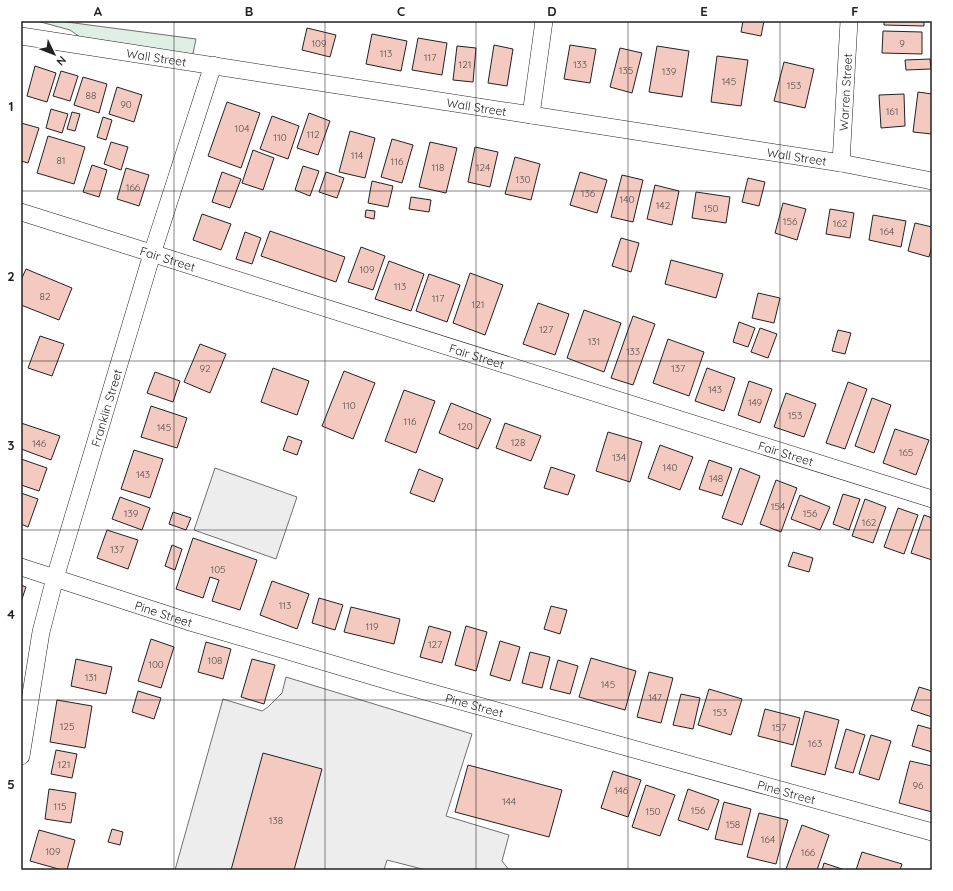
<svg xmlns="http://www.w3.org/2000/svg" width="953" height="891" font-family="Quicksand,sans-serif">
	<rect width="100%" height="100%" fill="#fff"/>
	<polygon fill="#e0efe3" stroke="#6f6f6f" points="37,21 59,21 196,39 192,58 80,37 70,30"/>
	<g fill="#ededed" stroke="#6f6f6f">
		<polygon points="215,468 297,497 276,559 194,530"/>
		<polygon points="286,677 472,734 446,816 509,835 502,861 509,870 426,870 387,860 384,870 175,870 223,699 262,711 268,707 282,693"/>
	</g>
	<g fill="#f3c9c0" stroke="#222">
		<polygon points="743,21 764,21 761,36 741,32"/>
		<polygon points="884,21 924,21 924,26 884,25"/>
		<polygon points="307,28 336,35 330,57 302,50"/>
		<polygon points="883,31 922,32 922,54 882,53"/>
		<polygon points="372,34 407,41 401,71 366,64"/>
		<polygon points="418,38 447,43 442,75 412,70"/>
		<polygon points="494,45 513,49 507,86 488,83"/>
		<polygon points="570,45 596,49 590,83 564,79"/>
		<polygon points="457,46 476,48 473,82 453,80"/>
		<polygon points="657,46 689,51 682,97 649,92"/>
		<polygon points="620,48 642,53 632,93 610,87"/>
		<polygon points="717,56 748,60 741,106 711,102"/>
		<polygon points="930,59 931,69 906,70 905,60"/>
		<polygon points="784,62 814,69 805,108 774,101"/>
		<polygon points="35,66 56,73 47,102 27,96"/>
		<polygon points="61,71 78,76 70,101 53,96"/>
		<polygon points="83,77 107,84 99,113 74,105"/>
		<polygon points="117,87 142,95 134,122 109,114"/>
		<polygon points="918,92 932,94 932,134 913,132"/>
		<polygon points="904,94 905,126 881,128 879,95"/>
		<polygon points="227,102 260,113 241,168 208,156"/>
		<polygon points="51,109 68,114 62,133 46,128"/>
		<polygon points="72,112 80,114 75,131 67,129"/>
		<polygon points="309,113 330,121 318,155 297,148"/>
		<polygon points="272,116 299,126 288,159 260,149"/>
		<polygon points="103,117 112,120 106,140 97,137"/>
		<polygon points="21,123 39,128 28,163 21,161"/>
		<polygon points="350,131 375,138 365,178 339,172"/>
		<polygon points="48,136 85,147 74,184 37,173"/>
		<polygon points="392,139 413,145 402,183 381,177"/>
		<polygon points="111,142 128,147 121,170 104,164"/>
		<polygon points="430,142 457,148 446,193 419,187"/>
		<polygon points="475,147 498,152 490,187 468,182"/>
		<polygon points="253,150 274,158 263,190 242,183"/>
		<polygon points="515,157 540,164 531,200 505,194"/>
		<polygon points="92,165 107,170 99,197 83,192"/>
		<polygon points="303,166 319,171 310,196 295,190"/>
		<polygon points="126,168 149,175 139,206 117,199"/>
		<polygon points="222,172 241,179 230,208 212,202"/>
		<polygon points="326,172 344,178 337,198 319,192"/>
		<polygon points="580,172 607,180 597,213 570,205"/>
		<polygon points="622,175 643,180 633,222 611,217"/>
		<polygon points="748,178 765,182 759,206 742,202"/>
		<polygon points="372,181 393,186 388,207 368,203"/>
		<polygon points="655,185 679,191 672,225 647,219"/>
		<polygon points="696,192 730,197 726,223 692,218"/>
		<polygon points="411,197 431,200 429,212 409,209"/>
		<polygon points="783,203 806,209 797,240 775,233"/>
		<polygon points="830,209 854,213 850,238 826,234"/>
		<polygon points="366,210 375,211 374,219 365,217"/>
		<polygon points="202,214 231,224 221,250 193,240"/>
		<polygon points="873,215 906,221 901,247 869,240"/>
		<polygon points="915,223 932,227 932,246 929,257 908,251"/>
		<polygon points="270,231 345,257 336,282 261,256"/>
		<polygon points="245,232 261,238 252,264 236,259"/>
		<polygon points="621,238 639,243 631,272 612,266"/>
		<polygon points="361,247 385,256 373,290 348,282"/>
		<polygon points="671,260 723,274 716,298 665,284"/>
		<polygon points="389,261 424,274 411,311 375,299"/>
		<polygon points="26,269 72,288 59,320 21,305 21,280"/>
		<polygon points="470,273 503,285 485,335 453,323"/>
		<polygon points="429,274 460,285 447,322 416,311"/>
		<polygon points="758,293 780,298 774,323 752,318"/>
		<polygon points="538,303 569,314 555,355 523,344"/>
		<polygon points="584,310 621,323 604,372 567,358"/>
		<polygon points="633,316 655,324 633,385 611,378"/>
		<polygon points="739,322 755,328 748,347 733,342"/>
		<polygon points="760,328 777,334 768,358 751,352"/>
		<polygon points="838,330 851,333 845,354 832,351"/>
		<polygon points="40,336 64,344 52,376 28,368"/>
		<polygon points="668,339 704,352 689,396 653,383"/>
		<polygon points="200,344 226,354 210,393 184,382"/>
		<polygon points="273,368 309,381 297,415 261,402"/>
		<polygon points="707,368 735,378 724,411 695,401"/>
		<polygon points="344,371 375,383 353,439 322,426"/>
		<polygon points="155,372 180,381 173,402 147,393"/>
		<polygon points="749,381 772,389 760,423 738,415"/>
		<polygon points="848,382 867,389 845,449 826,443"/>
		<polygon points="404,390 435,401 416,453 385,441"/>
		<polygon points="786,393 816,404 804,437 774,427"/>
		<polygon points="872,398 891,405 874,453 855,446"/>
		<polygon points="451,403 491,419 478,449 439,433"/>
		<polygon points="151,406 187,418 177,448 141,437"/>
		<polygon points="21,423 60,436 51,460 21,449"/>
		<polygon points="505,423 541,436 531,461 496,448"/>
		<polygon points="895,429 929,440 916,475 883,463"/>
		<polygon points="608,432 642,442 630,482 596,471"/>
		<polygon points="288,436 302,441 297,455 283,450"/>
		<polygon points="660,445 693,457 680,490 648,478"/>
		<polygon points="134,450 163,459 150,498 121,489"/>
		<polygon points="21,459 47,468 39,491 21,485"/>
		<polygon points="709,460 732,468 722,496 699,489"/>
		<polygon points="551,467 575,475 568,495 544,488"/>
		<polygon points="740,468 760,476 742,525 722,518"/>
		<polygon points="419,469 443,479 434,502 410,493"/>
		<polygon points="776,480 797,488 781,532 760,524"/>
		<polygon points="21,493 38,499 28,527 21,524"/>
		<polygon points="843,494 860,499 849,530 833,524"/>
		<polygon points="800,495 830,507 820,530 791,519"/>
		<polygon points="120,497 150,508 142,530 112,519"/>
		<polygon points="865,499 886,507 873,543 852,536"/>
		<polygon points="898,508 918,515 904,554 884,547"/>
		<polygon points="173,512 191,518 186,530 169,524"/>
		<polygon points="924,515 932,518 932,560 911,553"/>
		<polygon points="107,530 138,540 128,569 97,558"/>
		<polygon points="193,538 257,560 240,610 212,601 219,580 210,577 203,598 176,589"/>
		<polygon points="172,545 182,549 175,570 165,566"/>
		<polygon points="793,552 813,558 809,572 788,566"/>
		<polygon points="272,581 309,594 297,629 260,615"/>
		<polygon points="21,585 26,587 21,602"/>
		<polygon points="319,598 343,605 335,630 312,623"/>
		<polygon points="551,606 567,610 560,634 544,629"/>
		<polygon points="351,607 400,619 394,644 344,632"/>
		<polygon points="429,626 451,632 442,663 420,657"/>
		<polygon points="466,626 487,632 476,671 455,665"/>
		<polygon points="151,639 174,647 161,688 138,681"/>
		<polygon points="500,641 520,647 510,681 490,675"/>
		<polygon points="206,642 231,649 223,679 198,672"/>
		<polygon points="530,652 550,657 542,688 522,683"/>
		<polygon points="591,658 636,671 625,710 579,697"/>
		<polygon points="76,659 112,667 106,694 71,686"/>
		<polygon points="252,659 275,665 264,704 241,697"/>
		<polygon points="558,660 578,666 570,694 550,689"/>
		<polygon points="649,672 673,678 661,723 637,717"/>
		<polygon points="919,687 932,691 932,717 911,710"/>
		<polygon points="709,689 742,699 731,735 698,725"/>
		<polygon points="138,691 161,698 154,719 132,712"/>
		<polygon points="681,694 700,698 693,729 673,725"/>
		<polygon points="57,700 92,706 85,748 50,742"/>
		<polygon points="765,709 800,718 793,745 758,736"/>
		<polygon points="805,711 839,720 825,775 791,766"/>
		<polygon points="918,725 932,729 932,752 912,746"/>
		<polygon points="846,729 865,735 853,773 835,768"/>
		<polygon points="871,735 891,741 879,780 859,774"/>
		<polygon points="56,750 77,754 72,778 51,774"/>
		<polygon points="263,753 322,769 294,870 231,870"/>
		<polygon points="910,761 932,766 932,812 899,803"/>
		<polygon points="468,765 562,790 549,837 455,812"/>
		<polygon points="613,771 641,780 628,817 601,808"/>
		<polygon points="646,785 675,795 660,836 632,827"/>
		<polygon points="49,789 76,793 71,823 45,819"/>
		<polygon points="688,789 719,800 708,830 678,820"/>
		<polygon points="724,802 751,809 742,845 715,839"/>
		<polygon points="759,813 788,820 776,864 747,857"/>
		<polygon points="802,825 829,835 817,870 790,870 786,869"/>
		<polygon points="112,829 123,832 120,845 108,842"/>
		<polygon points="39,830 75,840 67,870 62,870 30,861"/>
		<polygon points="862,852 902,864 900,870 856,870"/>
		<polygon points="824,863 842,869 842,870 822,870"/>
	</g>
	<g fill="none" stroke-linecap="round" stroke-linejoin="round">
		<g stroke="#222" stroke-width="18">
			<g id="street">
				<path id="s1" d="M 21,36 L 841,163 L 932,181"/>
				<polyline points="531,115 544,21"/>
				<path id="s2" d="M 841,163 L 849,21"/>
				<path id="s3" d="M 21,212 L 932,499"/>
				<path id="s4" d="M 21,567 L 187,621 L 396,683 L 932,832"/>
				<path id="s5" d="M 21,756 L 41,632 L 55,578 L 152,254 L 213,65"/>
			</g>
		</g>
		<use href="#street" stroke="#fff" stroke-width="17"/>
	</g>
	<path fill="none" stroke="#222" stroke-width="1" stroke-opacity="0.55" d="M 174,21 L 174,870M 325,21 L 325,870M 476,21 L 476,870M 628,21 L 628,870M 780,21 L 780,870M 21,191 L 932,191M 21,361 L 932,361M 21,530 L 932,530M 21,700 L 932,700"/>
	<g text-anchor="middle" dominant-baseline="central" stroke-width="3" stroke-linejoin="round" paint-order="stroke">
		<g font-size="10" fill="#564c4a">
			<text x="319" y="43">109</text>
			<text x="902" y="43">9</text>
			<text x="386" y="53">113</text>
			<text x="430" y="57">117</text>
			<text x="465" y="64">121</text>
			<text x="580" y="64">133</text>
			<text x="626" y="70">135</text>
			<text x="669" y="71">139</text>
			<text x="729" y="81">145</text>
			<text x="794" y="85">153</text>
			<text x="91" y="95">88</text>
			<text x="126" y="104">90</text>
			<text x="892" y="111">161</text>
			<text x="242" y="128">104</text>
			<text x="313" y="134">112</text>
			<text x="280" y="137">110</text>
			<text x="357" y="155">114</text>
			<text x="61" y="160">81</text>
			<text x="397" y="161">116</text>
			<text x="438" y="167">118</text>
			<text x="483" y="167">124</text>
			<text x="523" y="179">130</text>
			<text x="133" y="187">166</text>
			<text x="588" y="193">136</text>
			<text x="627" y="199">140</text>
			<text x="663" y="205">142</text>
			<text x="711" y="208">150</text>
			<text x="790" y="221">156</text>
			<text x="840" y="223">162</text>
			<text x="887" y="231">164</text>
			<text x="367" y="269">109</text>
			<text x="400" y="286">113</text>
			<text x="45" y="296">82</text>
			<text x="438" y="298">117</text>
			<text x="478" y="304">121</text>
			<text x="546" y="329">127</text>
			<text x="594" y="341">131</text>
			<text x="633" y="351">133</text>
			<text x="205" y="368">92</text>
			<text x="678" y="368">137</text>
			<text x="715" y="389">143</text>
			<text x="755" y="402">149</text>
			<text x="349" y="405">110</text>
			<text x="795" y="415">153</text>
			<text x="410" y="421">116</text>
			<text x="465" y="426">120</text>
			<text x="164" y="427">145</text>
			<text x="518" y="442">128</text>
			<text x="39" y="443">146</text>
			<text x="906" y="452">165</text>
			<text x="619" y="457">134</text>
			<text x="670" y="467">140</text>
			<text x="143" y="474">143</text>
			<text x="716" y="478">148</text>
			<text x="778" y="506">154</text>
			<text x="131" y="513">139</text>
			<text x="810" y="513">156</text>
			<text x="869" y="522">162</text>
			<text x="117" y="549">137</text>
			<text x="218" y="569">105</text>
			<text x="285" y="605">113</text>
			<text x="372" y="626">119</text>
			<text x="435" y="644">127</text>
			<text x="215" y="660">108</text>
			<text x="156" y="664">100</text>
			<text x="91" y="677">131</text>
			<text x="608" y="684">145</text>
			<text x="655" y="697">147</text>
			<text x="720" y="712">153</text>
			<text x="67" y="726">125</text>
			<text x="779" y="727">157</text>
			<text x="815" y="743">163</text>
			<text x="64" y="764">121</text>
			<text x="918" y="785">96</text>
			<text x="621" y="790">146</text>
			<text x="509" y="801">144</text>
			<text x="60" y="806">115</text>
			<text x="698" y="810">156</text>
			<text x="653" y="811">150</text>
			<text x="276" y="820">138</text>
			<text x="733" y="824">158</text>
			<text x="768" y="839">164</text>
			<text x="53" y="851">109</text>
			<text x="808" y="852">166</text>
		</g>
		<g font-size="12" fill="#222" stroke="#fff">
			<text stroke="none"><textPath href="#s1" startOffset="137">Wall Street</textPath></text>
			<text stroke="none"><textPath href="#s2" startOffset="71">Warren Street</textPath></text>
			<text stroke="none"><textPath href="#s1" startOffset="461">Wall Street</textPath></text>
			<text stroke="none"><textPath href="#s1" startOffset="785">Wall Street</textPath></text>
			<text stroke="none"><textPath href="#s3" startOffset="154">Fair Street</textPath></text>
			<text stroke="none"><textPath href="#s3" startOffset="478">Fair Street</textPath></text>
			<text stroke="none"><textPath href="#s5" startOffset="359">Franklin Street</textPath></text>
			<text stroke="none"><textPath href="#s3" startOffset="802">Fair Street</textPath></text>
			<text stroke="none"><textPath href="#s4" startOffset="150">Pine Street</textPath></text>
			<text stroke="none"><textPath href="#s4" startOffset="474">Pine Street</textPath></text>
			<text stroke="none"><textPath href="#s4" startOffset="798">Pine Street</textPath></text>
		</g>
	</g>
	<rect width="953" height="891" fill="none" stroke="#ffffff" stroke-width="44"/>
	<g transform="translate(54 54) rotate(133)" stroke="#ffffff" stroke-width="3" paint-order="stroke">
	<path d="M0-3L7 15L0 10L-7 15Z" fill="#222222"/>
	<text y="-6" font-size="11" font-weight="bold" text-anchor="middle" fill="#222222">N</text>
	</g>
	<rect x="22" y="22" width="909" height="847" fill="none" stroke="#222" stroke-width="1.5"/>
	<g font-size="13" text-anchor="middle" font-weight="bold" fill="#222">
		<text x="98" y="16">A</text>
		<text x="249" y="16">B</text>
		<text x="401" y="16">C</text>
		<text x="552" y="16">D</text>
		<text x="704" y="16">E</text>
		<text x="855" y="16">F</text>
		<text x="11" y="111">1</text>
		<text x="11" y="281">2</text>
		<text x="11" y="450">3</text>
		<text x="11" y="619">4</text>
		<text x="11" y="789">5</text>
	</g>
</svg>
